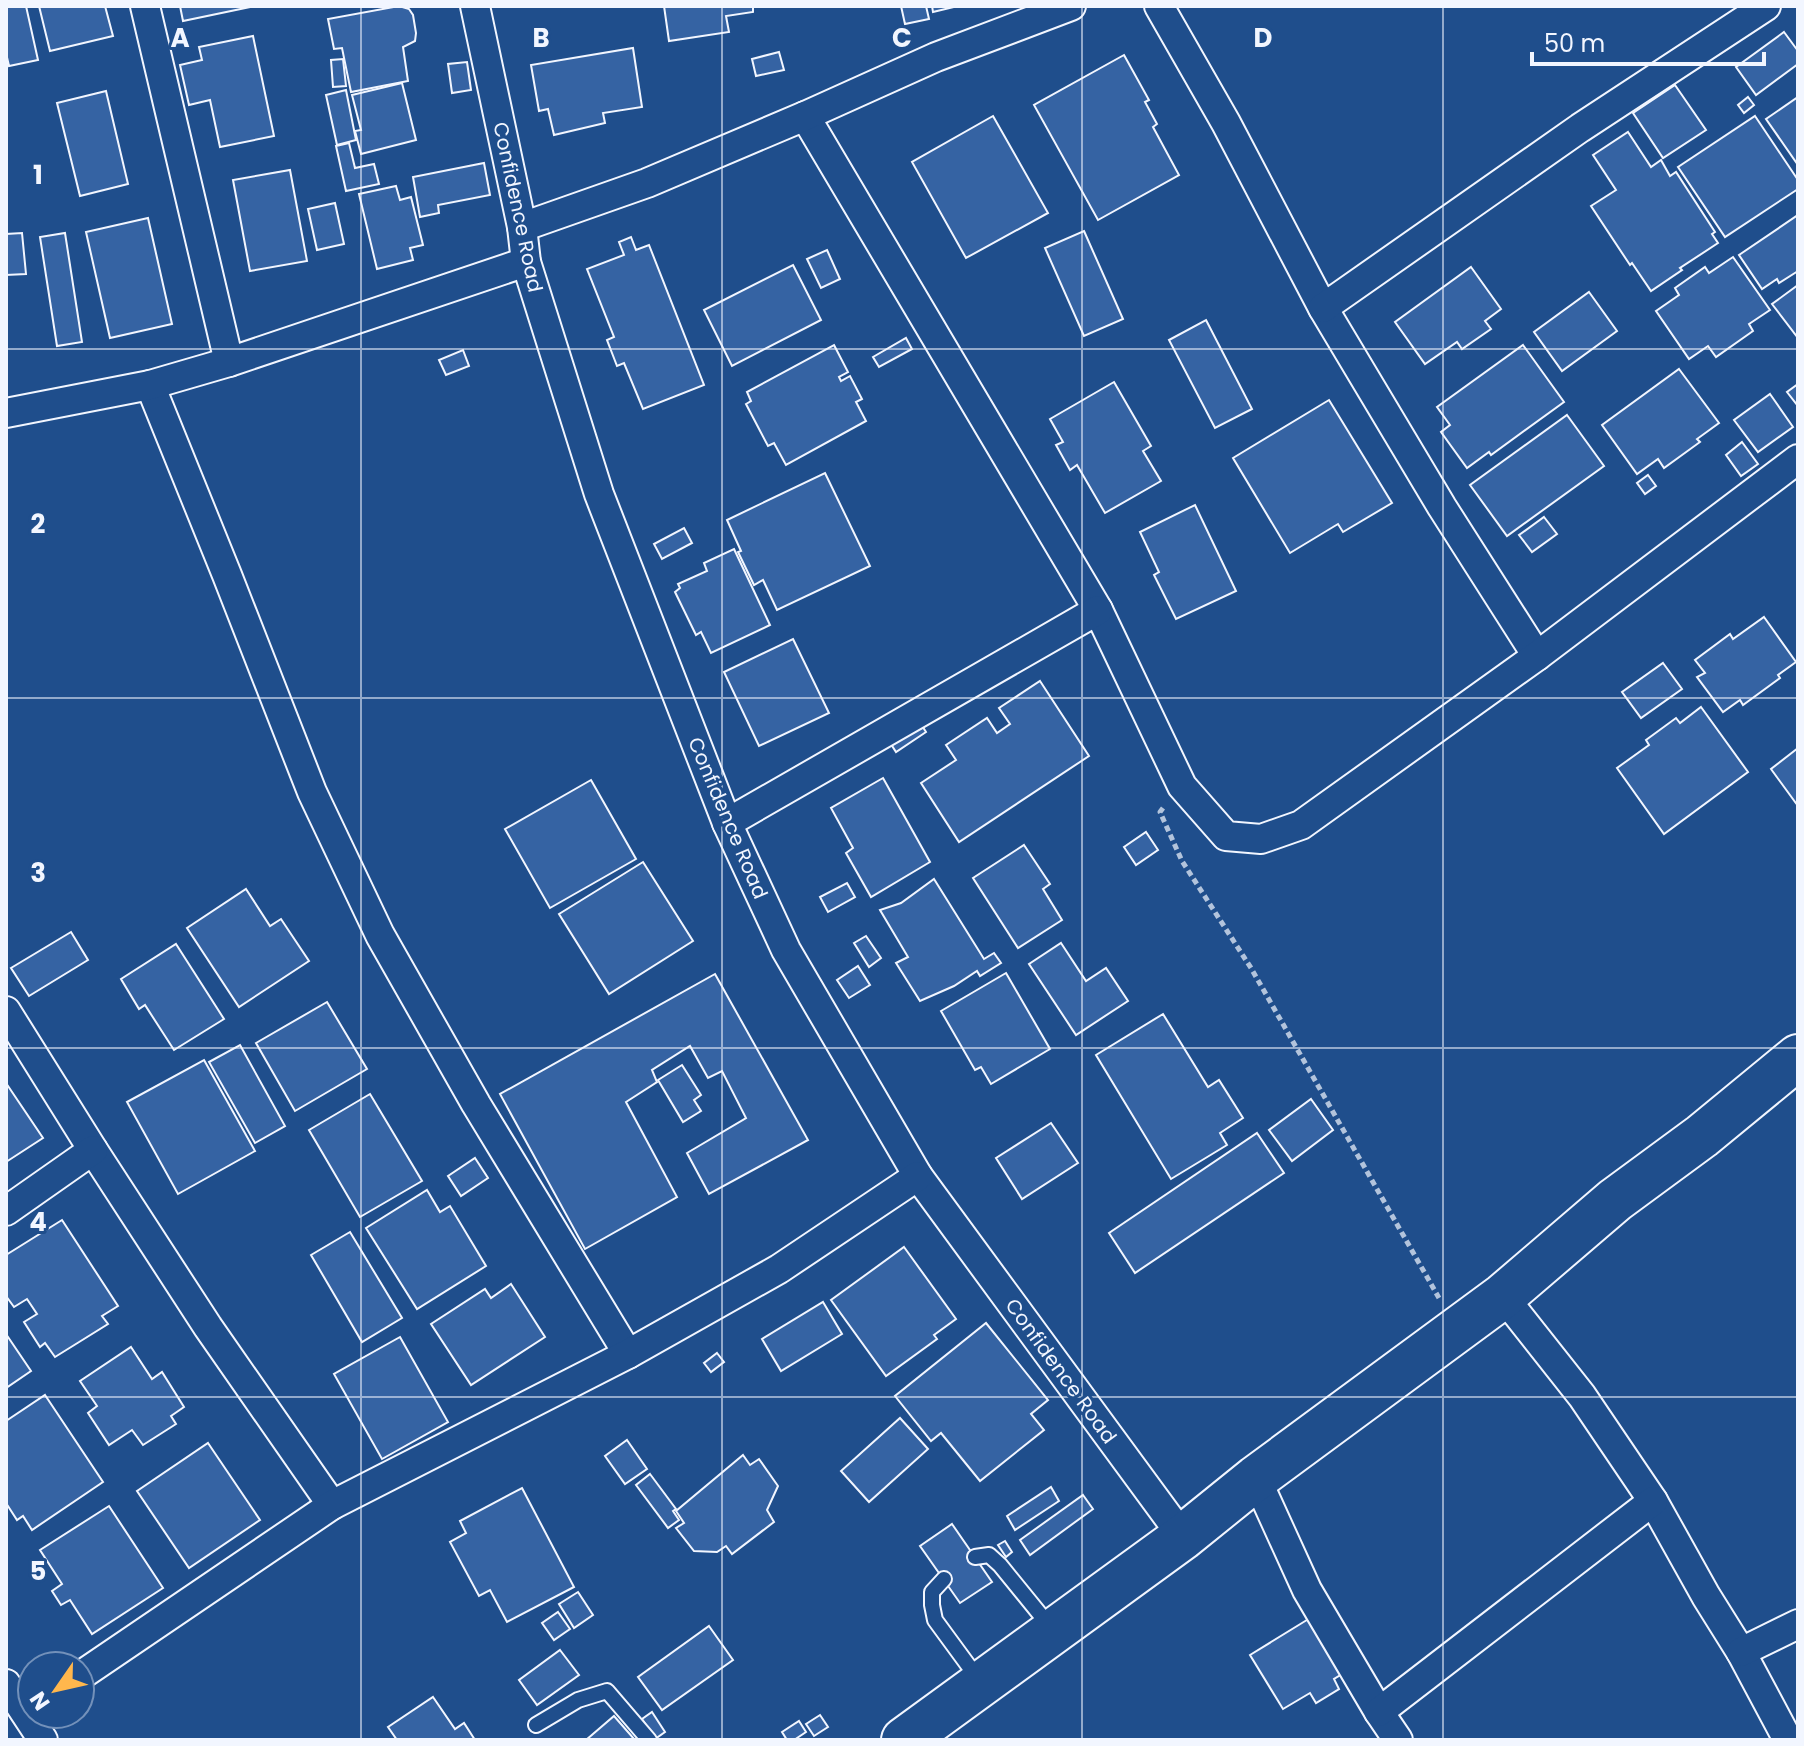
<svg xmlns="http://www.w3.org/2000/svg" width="1804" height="1746" font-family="Poppins,sans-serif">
	<rect width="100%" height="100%" fill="#1f4e8c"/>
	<g fill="#3563a3" stroke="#f2f6ff" stroke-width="2">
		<polygon points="6,6 26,6 38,60 9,66 6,53"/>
		<polygon points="39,6 105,6 113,36 50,51"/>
		<polygon points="180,6 255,6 183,21"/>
		<polygon points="399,6 409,9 413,15 416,33 415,41 403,47 408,81 351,92 342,48 334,49 328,19"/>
		<polygon points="664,6 753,6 753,12 726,16 729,32 669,41"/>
		<polygon points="901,6 926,6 929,19 905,24"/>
		<polygon points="932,6 954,6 954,7 933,12"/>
		<polygon points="1784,32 1798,51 1798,64 1756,95 1736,67"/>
		<polygon points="253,36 274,136 220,147 210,100 189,105 180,65 202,60 199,47"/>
		<polygon points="633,48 642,107 603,113 605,123 554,135 548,109 539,111 531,65"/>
		<polygon points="779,52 784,70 756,76 752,59"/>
		<polygon points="1124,55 1149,100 1145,102 1157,124 1153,127 1179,175 1098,220 1034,105"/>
		<polygon points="343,59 346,86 333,87 331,60"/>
		<polygon points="467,62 471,90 452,93 448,64"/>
		<polygon points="402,83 416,140 361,154 355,131 361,130 352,95"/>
		<polygon points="1675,85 1706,130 1663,158 1633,113"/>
		<polygon points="346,90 356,140 337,145 326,95"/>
		<polygon points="106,91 128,184 80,196 57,103"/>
		<polygon points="1748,97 1754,105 1744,113 1738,105"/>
		<polygon points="1798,97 1798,165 1766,119"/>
		<polygon points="993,116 1048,213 966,258 912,162"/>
		<polygon points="1755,116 1798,180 1798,189 1725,237 1678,167"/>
		<polygon points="1628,132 1651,167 1661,160 1670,176 1676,172 1715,232 1712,234 1718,243 1680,268 1682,270 1651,291 1632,263 1630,265 1591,206 1616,190 1593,155"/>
		<polygon points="349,143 355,168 374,164 379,184 346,191 336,146"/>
		<polygon points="484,163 490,195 438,205 439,213 420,217 413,177"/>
		<polygon points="290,170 307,261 250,271 233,180"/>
		<polygon points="396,186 400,200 411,197 423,245 410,248 413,260 377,269 359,194"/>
		<polygon points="335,203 344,244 317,250 308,209"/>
		<polygon points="1798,215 1798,271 1779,283 1777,279 1762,289 1739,255"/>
		<polygon points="148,218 172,324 110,338 86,232"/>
		<polygon points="1084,231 1123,319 1084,336 1045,248"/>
		<polygon points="22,233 26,274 6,275 6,234"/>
		<polygon points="65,233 82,342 57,346 40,237"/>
		<polygon points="631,237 636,250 649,245 704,385 643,409 624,363 617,366 607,340 614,337 587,269 624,255 619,242"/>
		<polygon points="827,250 840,279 821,288 807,259"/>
		<polygon points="1733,257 1770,310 1749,324 1753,331 1716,357 1708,346 1689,359 1656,311 1679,295 1675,288 1705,267 1709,273"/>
		<polygon points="793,265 821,320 732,366 704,310"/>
		<polygon points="1471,267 1501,309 1485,321 1491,329 1462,349 1457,342 1425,364 1395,322"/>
		<polygon points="1798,285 1798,338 1772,304"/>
		<polygon points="1589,292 1617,331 1562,371 1534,332"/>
		<polygon points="1206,320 1252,409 1215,428 1169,340"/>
		<polygon points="906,338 912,349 879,367 873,357"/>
		<polygon points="834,345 848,372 839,377 841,381 850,376 862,399 856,402 866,421 786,465 774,443 768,446 746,404 751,401 747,392"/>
		<polygon points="1523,345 1564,402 1491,455 1489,452 1467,468 1441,432 1450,425 1437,407"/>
		<polygon points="463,350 469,366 446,375 439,360"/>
		<polygon points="1679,369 1719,423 1697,439 1700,442 1664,468 1658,459 1637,474 1602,425"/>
		<polygon points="1114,382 1151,446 1143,451 1161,481 1105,513 1077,465 1070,470 1056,445 1063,442 1050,419"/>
		<polygon points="1798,384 1798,406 1787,392"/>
		<polygon points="1770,394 1793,427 1758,452 1734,420"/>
		<polygon points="1329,400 1392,503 1343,532 1338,524 1290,553 1233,458"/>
		<polygon points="1567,415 1604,466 1507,536 1470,485"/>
		<polygon points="1742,442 1758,464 1741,476 1726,455"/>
		<polygon points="825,473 870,566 777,610 763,580 754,585 738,552 741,551 727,520"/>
		<polygon points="1648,475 1656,486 1645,494 1637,483"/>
		<polygon points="1195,505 1236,591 1176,619 1154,575 1159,572 1140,532"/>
		<polygon points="1544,517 1557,534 1532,552 1519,535"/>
		<polygon points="684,528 692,543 662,559 654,544"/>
		<polygon points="734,549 770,625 711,653 701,632 696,635 675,592 680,588 678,584 707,571 704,563"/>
		<polygon points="1764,617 1796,662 1778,675 1780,678 1743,705 1740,700 1723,712 1697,677 1705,673 1695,660 1730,634 1733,639"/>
		<polygon points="793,639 829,713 759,746 724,672"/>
		<polygon points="1663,663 1682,689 1641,718 1622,692"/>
		<polygon points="1040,681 1089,756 959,842 921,783 956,760 946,745 987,718 997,733 1010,724 999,708"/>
		<polygon points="1701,707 1748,772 1664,834 1617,768 1649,745 1646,740 1676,718 1680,723"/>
		<polygon points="919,721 926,732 896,752 889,741"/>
		<polygon points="1798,748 1798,806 1771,769"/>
		<polygon points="883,778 930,862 871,897 846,853 853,848 831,808"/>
		<polygon points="591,780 636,859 550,908 505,829"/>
		<polygon points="1146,832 1158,850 1136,865 1124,847"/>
		<polygon points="1024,845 1050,884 1043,889 1062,920 1018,948 973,878"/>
		<polygon points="643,862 693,941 609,994 559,914"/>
		<polygon points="934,879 984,959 994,953 1001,963 980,976 977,971 954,986 920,1001 896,963 908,957 880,910 901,903"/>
		<polygon points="847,883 855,897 828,912 820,897"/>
		<polygon points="246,889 270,926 281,919 309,961 239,1007 187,928"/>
		<polygon points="71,932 88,960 29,996 11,968"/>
		<polygon points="866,936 881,958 869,967 854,943"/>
		<polygon points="1061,943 1086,981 1106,968 1128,1001 1076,1035 1029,964"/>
		<polygon points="176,944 224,1019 174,1050 145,1005 139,1009 121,979"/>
		<polygon points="858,966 870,985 849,998 837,980"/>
		<polygon points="1006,973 1050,1049 991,1084 981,1067 975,1070 941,1011"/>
		<polygon points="715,974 808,1140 709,1194 687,1153 746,1118 722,1071 708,1078 690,1046 652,1070 657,1082 626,1102 677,1197 585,1249 500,1094"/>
		<polygon points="327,1002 367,1069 295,1111 256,1043"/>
		<polygon points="1163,1014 1208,1087 1219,1080 1243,1118 1220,1133 1227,1145 1171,1179 1096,1055"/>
		<polygon points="240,1045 285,1126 255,1143 209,1062"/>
		<polygon points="204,1060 255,1151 178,1194 127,1102"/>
		<polygon points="682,1065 701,1095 694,1100 701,1111 683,1122 658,1080"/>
		<polygon points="6,1083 43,1138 6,1162"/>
		<polygon points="370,1094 422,1181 360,1217 309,1130"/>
		<polygon points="1311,1099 1333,1130 1292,1161 1269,1130"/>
		<polygon points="1051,1123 1078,1163 1022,1199 996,1158"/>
		<polygon points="1257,1133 1284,1173 1135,1273 1109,1233"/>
		<polygon points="475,1158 488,1178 461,1196 448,1176"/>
		<polygon points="427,1190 440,1212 450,1206 486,1266 417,1309 366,1228"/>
		<polygon points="62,1220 118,1306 102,1316 108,1324 55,1357 45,1343 40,1347 24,1322 37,1314 27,1299 14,1307 6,1296 6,1255"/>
		<polygon points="350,1232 402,1318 362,1342 311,1255"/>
		<polygon points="904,1247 956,1319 934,1335 937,1339 886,1376 831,1300"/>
		<polygon points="511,1284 545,1337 471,1385 431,1324 485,1289 491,1298"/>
		<polygon points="823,1302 842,1334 781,1371 762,1339"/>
		<polygon points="986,1323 1048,1400 1031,1414 1044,1430 980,1481 941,1433 931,1441 895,1396"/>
		<polygon points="6,1334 31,1371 6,1388"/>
		<polygon points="400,1337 448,1422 382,1459 334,1374"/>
		<polygon points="131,1347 152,1379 162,1372 184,1407 171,1416 176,1424 143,1445 132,1430 109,1445 88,1413 97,1406 80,1381"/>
		<polygon points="717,1353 724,1362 711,1372 704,1363"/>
		<polygon points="45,1395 103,1482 32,1530 23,1516 17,1520 6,1503 6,1421"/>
		<polygon points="900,1418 928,1449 869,1502 841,1471"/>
		<polygon points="627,1440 647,1469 625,1484 605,1456"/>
		<polygon points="208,1443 260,1520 189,1568 137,1491"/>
		<polygon points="743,1455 750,1465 759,1459 778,1486 767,1510 774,1522 732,1554 726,1546 717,1552 694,1551 676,1528 684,1523 676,1511"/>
		<polygon points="650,1474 676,1509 673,1511 679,1520 668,1528 636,1485"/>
		<polygon points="1051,1487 1059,1501 1015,1530 1007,1516"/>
		<polygon points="522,1488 574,1587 507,1622 490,1590 479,1596 450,1542 466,1533 460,1521"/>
		<polygon points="1083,1495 1093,1509 1030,1555 1020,1540"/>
		<polygon points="109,1506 163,1588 92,1634 70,1600 61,1605 52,1591 62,1584 40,1550"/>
		<polygon points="952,1524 992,1582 960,1603 920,1546"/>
		<polygon points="1005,1541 1012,1552 1006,1557 998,1545"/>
		<polygon points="578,1592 593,1615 574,1628 559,1604"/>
		<polygon points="558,1612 570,1629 554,1640 542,1623"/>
		<polygon points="1315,1615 1349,1670 1334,1679 1339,1689 1316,1703 1310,1693 1283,1709 1250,1655"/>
		<polygon points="709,1626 733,1660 662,1710 638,1677"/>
		<polygon points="560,1650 579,1675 537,1705 519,1680"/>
		<polygon points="433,1697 455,1729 464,1723 475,1740 397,1740 388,1727"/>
		<polygon points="652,1712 665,1732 655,1739 642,1719"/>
		<polygon points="820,1715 828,1727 814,1736 806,1724"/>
		<polygon points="614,1716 635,1740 586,1740"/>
		<polygon points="799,1721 806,1732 794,1740 787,1740 782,1732"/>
	</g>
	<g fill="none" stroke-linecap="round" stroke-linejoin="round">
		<g stroke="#f2f6ff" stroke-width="18">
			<g id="lane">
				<polyline points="975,1557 989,1555 1000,1565 1052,1629"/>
				<polyline points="944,1579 932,1592 932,1605 935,1620 979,1680"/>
				<polyline points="536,1725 578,1700 607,1691 649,1740"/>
			</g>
		</g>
		<g stroke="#f2f6ff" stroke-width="32">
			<g id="street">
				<polyline points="145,6 229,362"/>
				<polyline points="475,6 522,227 526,262 599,494 727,823 786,950 918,1176 1183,1537"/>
				<polyline points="1159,6 1226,123 1323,308 1442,507 1537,656"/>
				<polyline points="805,116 1098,610 1182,786 1226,836 1261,839 1301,825 1537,656 1798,459"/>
				<polyline points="522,227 647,183 805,116 936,57 1071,6"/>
				<polyline points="1323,308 1580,128 1766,6"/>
				<polyline points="150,385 227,575 312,792 380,935 476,1104 628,1354"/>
				<polyline points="6,413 150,385 229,362 526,262"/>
				<polyline points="727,823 1098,610"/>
				<polyline points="6,1011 93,1150 208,1327 332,1505"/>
				<polyline points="6,1211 93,1150"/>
				<polyline points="1503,1296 1582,1396 1653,1501 1706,1596 1741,1652 1788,1740"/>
				<polyline points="1256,1478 1307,1590 1379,1712 1398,1740"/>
				<polyline points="1741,1652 1798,1624"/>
				<polyline points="80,1676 332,1505 628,1354 779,1269 918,1176"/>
				<polyline points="6,1684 43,1740"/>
				<polyline points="1379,1712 1653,1501"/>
			</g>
		</g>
		<g stroke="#f2f6ff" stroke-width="48">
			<polyline id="primary" points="904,1740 1183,1537 1256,1478 1503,1296 1615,1200 1702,1136 1798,1057"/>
		</g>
		<polyline stroke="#b3c4dc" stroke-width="5" stroke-dasharray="6 4" stroke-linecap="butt" points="1163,808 1160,812 1182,861 1251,968 1439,1298"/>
		<use href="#lane" stroke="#1f4e8c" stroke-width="14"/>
		<use href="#street" stroke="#1f4e8c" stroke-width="28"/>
		<use href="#primary" stroke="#1f4e8c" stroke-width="44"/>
	</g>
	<path fill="none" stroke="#f2f6ff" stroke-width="2" stroke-opacity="0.55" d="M 361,6 L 361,1740M 722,6 L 722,1740M 1082,6 L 1082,1740M 1443,6 L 1443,1740M 6,349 L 1798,349M 6,698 L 1798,698M 6,1048 L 1798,1048M 6,1397 L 1798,1397"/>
	<g text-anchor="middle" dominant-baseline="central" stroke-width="6" stroke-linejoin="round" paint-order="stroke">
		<g font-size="20" fill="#f2f6ff" stroke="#1f4e8c">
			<text transform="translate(518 207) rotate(78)">Confidence Road</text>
			<text transform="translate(728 818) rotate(67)">Confidence Road</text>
			<text transform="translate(1061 1371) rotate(54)">Confidence Road</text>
		</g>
	</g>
	<g font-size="26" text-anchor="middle" font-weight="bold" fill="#f2f6ff" stroke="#1f4e8c" stroke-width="6" stroke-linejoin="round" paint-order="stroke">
		<text x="180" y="47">A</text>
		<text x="541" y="47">B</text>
		<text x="902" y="47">C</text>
		<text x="1263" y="47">D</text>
		<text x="38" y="184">1</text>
		<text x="38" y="533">2</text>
		<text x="38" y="882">3</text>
		<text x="38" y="1231">4</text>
		<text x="38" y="1580">5</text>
	</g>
	<rect width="1804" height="1746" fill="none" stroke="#f2f6ff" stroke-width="16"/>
	<g transform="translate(56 1690) rotate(236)"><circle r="38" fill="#1f4e8c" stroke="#7391ba" stroke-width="2"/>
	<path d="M0-6L14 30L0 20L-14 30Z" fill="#ffb74d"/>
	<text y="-12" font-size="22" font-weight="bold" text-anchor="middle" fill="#f2f6ff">N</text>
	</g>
	<path d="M1532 52v12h232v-12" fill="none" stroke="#f2f6ff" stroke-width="4"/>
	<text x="1544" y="52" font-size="24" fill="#f2f6ff" stroke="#1f4e8c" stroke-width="6" paint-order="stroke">50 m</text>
</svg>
